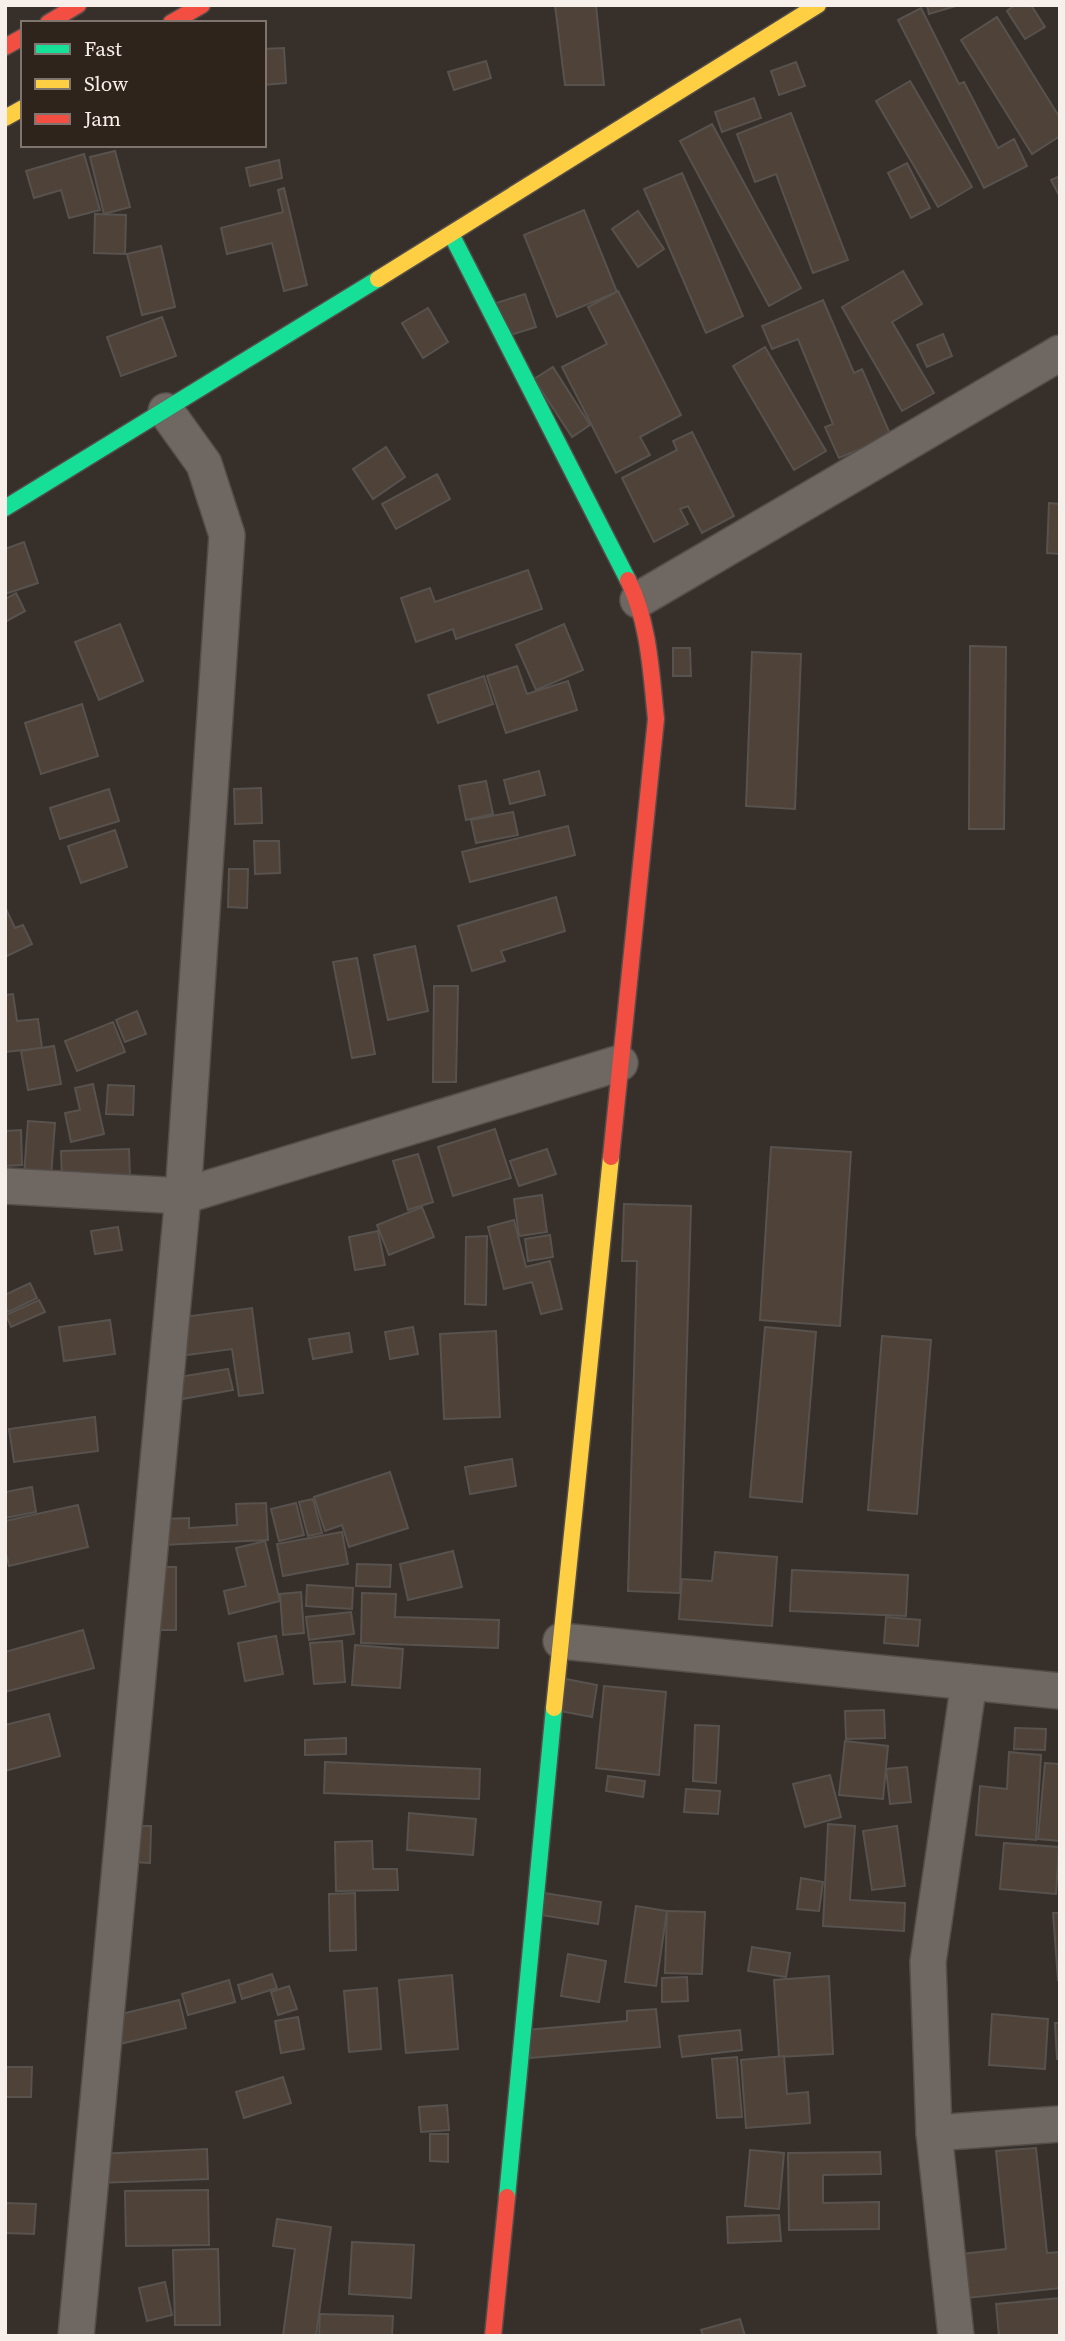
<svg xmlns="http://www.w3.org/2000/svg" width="1065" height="2341" font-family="'Source Serif 4',serif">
	<rect width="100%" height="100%" fill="#362f2a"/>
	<g fill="#4e4239" stroke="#58524e" stroke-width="2">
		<polygon points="555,5 596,5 604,85 565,85"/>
		<polygon points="927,5 959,5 929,14"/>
		<polygon points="1015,5 1031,5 1045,27 1025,39 1007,11"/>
		<polygon points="921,8 959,84 964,82 998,148 1014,139 1027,166 984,188 898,20"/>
		<polygon points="997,17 1060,118 1060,136 1032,154 961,40"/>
		<polygon points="284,48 286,83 264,85 264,49"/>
		<polygon points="486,61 491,78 454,90 448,72"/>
		<polygon points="796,62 805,86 779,95 771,71"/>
		<polygon points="910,81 972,187 938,207 876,101"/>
		<polygon points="754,98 761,118 722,132 715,112"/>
		<polygon points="791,113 848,260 813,273 776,174 755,182 737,134"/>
		<polygon points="712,124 801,288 769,306 680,141"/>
		<polygon points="115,151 130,207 104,214 90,157"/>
		<polygon points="84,154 100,210 69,218 61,190 34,198 26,171"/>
		<polygon points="279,160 282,178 250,186 246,168"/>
		<polygon points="907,163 930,208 911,218 888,173"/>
		<polygon points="682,173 743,316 706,333 644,189"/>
		<polygon points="1060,176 1060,197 1051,180"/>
		<polygon points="284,188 307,285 284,291 272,243 227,254 221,228 283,212 278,190"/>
		<polygon points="584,210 617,292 557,317 524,235"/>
		<polygon points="638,211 664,249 638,267 612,229"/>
		<polygon points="95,214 126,215 125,254 94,253"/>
		<polygon points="161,246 175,307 142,315 127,254"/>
		<polygon points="903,271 922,304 892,322 934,393 902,411 842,307"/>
		<polygon points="618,291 681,415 640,437 650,455 616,473 562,367 607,344 588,307"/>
		<polygon points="525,294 536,327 504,337 493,304"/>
		<polygon points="823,300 854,373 862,369 891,436 839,458 825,427 833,424 798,339 772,349 762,326"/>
		<polygon points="428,308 448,342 423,358 402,323"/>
		<polygon points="162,317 176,356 121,376 107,337"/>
		<polygon points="943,334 952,356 927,367 917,345"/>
		<polygon points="765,347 826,451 794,470 733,366"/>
		<polygon points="553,367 590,425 572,437 534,379"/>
		<polygon points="692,432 734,516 702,533 688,506 680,509 688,524 654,542 622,478 677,450 673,441"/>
		<polygon points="386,447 405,477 373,499 353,469"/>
		<polygon points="437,474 450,499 396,529 382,504"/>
		<polygon points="1049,503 1060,504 1060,554 1047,553"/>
		<polygon points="24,542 38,583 5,594 5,549"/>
		<polygon points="528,570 542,609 456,639 453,629 416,642 401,598 430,588 435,602"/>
		<polygon points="16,593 25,611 5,622 5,599"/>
		<polygon points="120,624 143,681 99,700 75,642"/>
		<polygon points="564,624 583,670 536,690 516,645"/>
		<polygon points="970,646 1006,647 1004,829 969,829"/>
		<polygon points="673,648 690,648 691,676 673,676"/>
		<polygon points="752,652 801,654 795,809 746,806"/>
		<polygon points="517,666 527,694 568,681 577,710 506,733 487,676"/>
		<polygon points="484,676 493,704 438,723 428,695"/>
		<polygon points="82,704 98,756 41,774 25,723"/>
		<polygon points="539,771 545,795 510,804 504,780"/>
		<polygon points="486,781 493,814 466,820 459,786"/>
		<polygon points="261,788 262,823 235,824 234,789"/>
		<polygon points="109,789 119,821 60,839 50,808"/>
		<polygon points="513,812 518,835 476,843 471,820"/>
		<polygon points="568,826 575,855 470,882 462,852"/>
		<polygon points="115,830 127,867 81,883 68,846"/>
		<polygon points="254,841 279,841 280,873 255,874"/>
		<polygon points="229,869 248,869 247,908 228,907"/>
		<polygon points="556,897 565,931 501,951 505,961 472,971 458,926"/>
		<polygon points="5,907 15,928 23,925 32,944 5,957"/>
		<polygon points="415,946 428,1011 388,1020 374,955"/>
		<polygon points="357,958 375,1054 352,1058 333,962"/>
		<polygon points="434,986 458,986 456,1082 433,1082"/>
		<polygon points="13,994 17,1021 38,1019 42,1048 5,1052 5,995"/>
		<polygon points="137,1011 146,1034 125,1042 116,1020"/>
		<polygon points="113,1022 125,1052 77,1071 65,1041"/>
		<polygon points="54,1046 61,1084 28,1090 21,1051"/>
		<polygon points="93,1084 104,1134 71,1142 65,1113 80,1110 75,1088"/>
		<polygon points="108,1085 134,1086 133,1115 106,1114"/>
		<polygon points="28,1121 55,1123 51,1177 24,1175"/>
		<polygon points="495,1129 511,1178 453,1196 438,1147"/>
		<polygon points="21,1130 22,1165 5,1166 5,1131"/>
		<polygon points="771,1147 851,1152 840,1326 760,1320"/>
		<polygon points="129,1149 130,1178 62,1181 61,1151"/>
		<polygon points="547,1149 556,1174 519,1186 510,1161"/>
		<polygon points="418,1154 433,1202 408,1210 393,1161"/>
		<polygon points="542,1195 547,1232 519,1236 514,1199"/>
		<polygon points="624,1204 691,1206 680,1593 628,1591 637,1261 622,1261"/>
		<polygon points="422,1207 434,1237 389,1255 377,1225"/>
		<polygon points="514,1220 526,1267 550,1261 562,1309 541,1314 532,1282 504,1289 488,1227"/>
		<polygon points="118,1227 122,1250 95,1254 91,1231"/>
		<polygon points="378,1231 385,1265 355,1270 349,1237"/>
		<polygon points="550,1235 553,1257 528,1261 525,1239"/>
		<polygon points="487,1236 486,1305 465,1304 466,1237"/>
		<polygon points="30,1283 37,1298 8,1312 5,1305 5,1295"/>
		<polygon points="39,1300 45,1312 11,1327 6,1315"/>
		<polygon points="252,1308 263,1393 239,1396 232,1349 180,1356 175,1318"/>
		<polygon points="110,1320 115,1354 64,1361 59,1327"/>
		<polygon points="413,1327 418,1354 390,1359 385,1332"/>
		<polygon points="765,1327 816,1332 802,1502 750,1497"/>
		<polygon points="496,1331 500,1417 444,1419 440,1334"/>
		<polygon points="349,1333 352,1352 313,1359 309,1339"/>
		<polygon points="882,1336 931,1340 917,1514 868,1510"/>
		<polygon points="228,1369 233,1390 177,1400 173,1378"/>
		<polygon points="95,1417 98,1451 14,1462 9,1429"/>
		<polygon points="512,1459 516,1486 470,1494 465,1467"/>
		<polygon points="390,1472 408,1528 349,1547 342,1525 325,1531 314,1497"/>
		<polygon points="32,1487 36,1512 5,1518 5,1492"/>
		<polygon points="313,1499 322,1533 308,1536 299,1502"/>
		<polygon points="266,1503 268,1540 163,1545 161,1519 189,1518 189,1528 237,1525 236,1504"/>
		<polygon points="296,1503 304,1535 279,1541 271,1509"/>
		<polygon points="78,1505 88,1547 9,1566 5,1549 5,1521"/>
		<polygon points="342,1532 348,1564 283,1576 277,1544"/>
		<polygon points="265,1541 280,1601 229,1614 224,1591 246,1586 236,1548"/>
		<polygon points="453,1551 462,1587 408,1600 400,1564"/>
		<polygon points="715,1552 777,1557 772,1626 679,1619 682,1579 712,1581"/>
		<polygon points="357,1564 391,1565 390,1587 356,1586"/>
		<rect x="152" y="1567" width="24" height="63"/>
		<polygon points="792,1570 908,1575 906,1616 790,1611"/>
		<polygon points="307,1585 353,1588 352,1609 306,1606"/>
		<polygon points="301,1592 304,1633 283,1635 280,1594"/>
		<polygon points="362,1593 396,1594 395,1617 499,1620 498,1648 361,1643"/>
		<polygon points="351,1612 354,1634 309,1640 306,1617"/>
		<polygon points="886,1617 920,1620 918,1646 884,1643"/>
		<polygon points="83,1630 94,1668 5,1692 5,1652"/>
		<polygon points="276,1636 283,1674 245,1681 238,1643"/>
		<polygon points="342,1641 345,1682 314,1684 310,1643"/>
		<polygon points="355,1645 403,1649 400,1688 352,1685"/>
		<polygon points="566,1679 597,1685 592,1717 560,1711"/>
		<polygon points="604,1686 666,1692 659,1775 596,1768"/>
		<polygon points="884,1710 885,1738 846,1739 845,1711"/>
		<polygon points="49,1714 60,1756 5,1771 5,1725"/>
		<polygon points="695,1725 719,1726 716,1783 693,1781"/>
		<polygon points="1015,1728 1046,1729 1045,1750 1014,1749"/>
		<polygon points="346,1738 346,1754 305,1755 305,1740"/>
		<polygon points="845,1741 888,1746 883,1799 839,1795"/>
		<polygon points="1009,1752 1041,1755 1036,1840 976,1835 980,1786 1007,1789"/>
		<polygon points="325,1762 480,1769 479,1799 324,1793"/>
		<polygon points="1045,1763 1060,1764 1060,1841 1038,1839"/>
		<polygon points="907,1767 911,1802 890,1804 886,1769"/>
		<polygon points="830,1775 841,1817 805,1827 793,1784"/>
		<polygon points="608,1776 645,1781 643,1797 606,1791"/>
		<polygon points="686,1789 720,1791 718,1814 684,1812"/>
		<polygon points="409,1813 476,1819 473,1855 407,1850"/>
		<polygon points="828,1824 855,1826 850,1900 905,1903 904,1931 823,1926"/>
		<polygon points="132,1826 151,1826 150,1863 132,1862"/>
		<polygon points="897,1826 905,1886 872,1890 863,1831"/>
		<polygon points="372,1841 373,1869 397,1869 398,1890 336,1891 335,1842"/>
		<polygon points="1004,1843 1059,1847 1056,1894 1000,1889"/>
		<polygon points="801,1878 823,1882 819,1911 797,1909"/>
		<polygon points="538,1892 601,1902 598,1924 535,1914"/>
		<polygon points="355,1893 356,1950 330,1951 329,1894"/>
		<polygon points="636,1906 667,1911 656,1986 625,1982"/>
		<polygon points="667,1911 705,1912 702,1974 665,1973"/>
		<polygon points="1053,1913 1060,1913 1060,1980 1058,1980"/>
		<polygon points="752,1947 790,1953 786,1977 748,1971"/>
		<polygon points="568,1954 606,1961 599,2002 561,1996"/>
		<polygon points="272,1974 277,1988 242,1999 238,1985"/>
		<polygon points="452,1975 458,2049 406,2053 399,1980"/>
		<polygon points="829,1976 833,2054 779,2057 774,1980"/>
		<polygon points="687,1977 688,2001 662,2002 662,1978"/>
		<polygon points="229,1980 235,2002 188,2015 182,1994"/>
		<polygon points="289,1986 297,2009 278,2015 271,1992"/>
		<polygon points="377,1988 381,2049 349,2052 344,1991"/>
		<polygon points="179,2000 186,2028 112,2046 105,2018"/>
		<polygon points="656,2009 660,2047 530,2058 527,2030 627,2021 627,2011"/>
		<polygon points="992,2014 1048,2019 1045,2069 989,2065"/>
		<polygon points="298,2017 304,2049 281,2053 275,2021"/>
		<polygon points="1055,2023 1060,2023 1060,2058 1057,2059"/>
		<polygon points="740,2030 742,2050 682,2057 679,2036"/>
		<polygon points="784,2056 787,2094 808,2092 810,2123 746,2128 741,2060"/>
		<polygon points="737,2057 742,2117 717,2118 712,2059"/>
		<polygon points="5,2067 32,2067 31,2097 5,2097"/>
		<polygon points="283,2077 291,2103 244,2118 236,2092"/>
		<polygon points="447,2105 449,2130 421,2132 419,2107"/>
		<polygon points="430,2134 448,2134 448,2162 430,2161"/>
		<polygon points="1036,2148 1047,2253 1060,2252 1060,2288 958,2299 953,2255 1006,2249 996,2151"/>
		<polygon points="207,2149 208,2179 97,2183 96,2154"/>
		<polygon points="750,2150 784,2153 779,2209 745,2206"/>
		<polygon points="880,2152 881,2174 823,2175 823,2203 879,2202 879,2229 789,2230 788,2153"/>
		<polygon points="208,2190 209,2245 126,2246 125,2191"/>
		<polygon points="5,2203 36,2204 34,2234 5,2233"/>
		<polygon points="779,2215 781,2241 728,2243 727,2217"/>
		<polygon points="277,2219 331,2227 316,2336 283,2335 295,2249 273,2246"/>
		<polygon points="352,2242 414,2245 411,2298 349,2294"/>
		<polygon points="218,2249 220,2325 175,2325 173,2250"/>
		<polygon points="165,2282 172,2315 147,2321 139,2288"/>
		<polygon points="1060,2298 1060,2336 999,2336 996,2304"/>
		<polygon points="320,2314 393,2316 392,2336 319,2336"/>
		<polygon points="740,2319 745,2336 703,2336 701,2330"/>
	</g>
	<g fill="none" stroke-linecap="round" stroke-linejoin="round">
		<g stroke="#544e4a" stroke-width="38">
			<g id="street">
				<polyline points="638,600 1060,353"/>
				<polyline points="5,1186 183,1196 620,1063"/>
				<polyline points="561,1641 1060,1691"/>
				<polyline points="934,2133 1060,2124"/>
				<polyline points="76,2336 183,1196 227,535 204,464 166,411"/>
				<polyline points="956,2336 934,2133 928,1962 969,1682"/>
			</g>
		</g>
		<g stroke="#544e4a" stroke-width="19">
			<g id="fast">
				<polyline points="451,234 628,580"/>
				<polyline points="5,508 378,279"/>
				<polyline points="507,2197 554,1708"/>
			</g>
		</g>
		<g stroke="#544e4a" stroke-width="19">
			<g id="slow">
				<polyline points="5,118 23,108"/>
				<polyline points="378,279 818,5"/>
				<polyline points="554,1708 611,1157"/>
			</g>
		</g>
		<g stroke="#544e4a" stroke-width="19">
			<g id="jam">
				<polyline points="48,23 78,5"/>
				<polyline points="171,23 202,5"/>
				<polyline points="5,47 23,37"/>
				<path d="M 611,1157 L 656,719 C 651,672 649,622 628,580"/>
				<polyline points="493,2336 507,2197"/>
			</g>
		</g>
		<use href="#street" stroke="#6f6761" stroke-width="35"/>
		<use href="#fast" stroke="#16e098" stroke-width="16"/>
		<use href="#slow" stroke="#ffcf43" stroke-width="16"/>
		<use href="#jam" stroke="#f24e42" stroke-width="16"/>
	</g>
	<rect width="1065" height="2341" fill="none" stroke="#f7efea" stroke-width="14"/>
	<rect x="21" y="21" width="245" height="126" fill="#2f241c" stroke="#7f756e" stroke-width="2"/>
	<rect x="35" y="44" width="35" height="10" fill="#16e098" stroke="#7f756e" stroke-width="2"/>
	<text x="84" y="56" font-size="21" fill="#f7efea">Fast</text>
	<rect x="35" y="79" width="35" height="10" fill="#ffcf43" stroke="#7f756e" stroke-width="2"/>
	<text x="84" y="91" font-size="21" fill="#f7efea">Slow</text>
	<rect x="35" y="114" width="35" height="10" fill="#f24e42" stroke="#7f756e" stroke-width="2"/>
	<text x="84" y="126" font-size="21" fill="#f7efea">Jam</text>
</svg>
